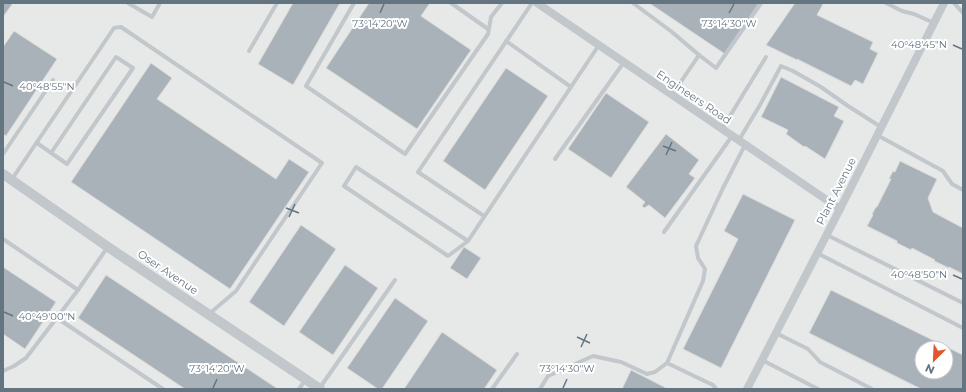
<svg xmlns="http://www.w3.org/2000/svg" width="966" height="392" font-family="Montserrat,sans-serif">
	<rect width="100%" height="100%" fill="#f9f9f7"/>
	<path fill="#e7e8e8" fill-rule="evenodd" d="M 3,3 L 963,3 L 963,389 L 3,389 ZM 922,348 L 946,348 L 946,372 L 922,372 Z"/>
	<g fill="#a9b2b8" stroke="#dbdbd9" fill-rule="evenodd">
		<polygon points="3,3 13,3 3,17"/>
		<polygon points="293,3 340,3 293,85 258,64"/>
		<polygon points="369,3 430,3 421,16 471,50 417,129 326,68"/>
		<polygon points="649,3 759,3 725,54"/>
		<polygon points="795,3 821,3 823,4 817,15 873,42 870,49 878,53 863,84 855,80 851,86 797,59 797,60 766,45"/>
		<polygon points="14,31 57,59 6,136 3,134 3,47"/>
		<polygon points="151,63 172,78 157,99 276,179 289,159 309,172 230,289 71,182"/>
		<polygon points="506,68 548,96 485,190 443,161"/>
		<polygon points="781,77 839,107 834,116 844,121 825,159 805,146 804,147 786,134 788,130 761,117"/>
		<polygon points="606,93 649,122 611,178 568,149"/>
		<polygon points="666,134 699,160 689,174 695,178 665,218 649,205 644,208 642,206 645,202 626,187"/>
		<polygon points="900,161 937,179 928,198 933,212 963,228 963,274 949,267 949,268 934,261 935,260 912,248 911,250 897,243 897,241 867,226 873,215 872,214 876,207 877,207 891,179 889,179 893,171 895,172"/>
		<polygon points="743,194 795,220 721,368 683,349 738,239 724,231"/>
		<polygon points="301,225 336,249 284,326 249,302"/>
		<polygon points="464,247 481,258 467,279 450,268"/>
		<polygon points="345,265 378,288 333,355 299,332"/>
		<polygon points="3,267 56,302 25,349 3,334"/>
		<polygon points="106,275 278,389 185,389 78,318"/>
		<path d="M 831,290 L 963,355 L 963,389 L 921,389 L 809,333 ZM 922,348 L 946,348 L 946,372 L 922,372 Z"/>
		<polygon points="395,298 428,321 382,389 378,389 347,368"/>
		<polygon points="442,332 497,370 484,389 404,389"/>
		<polygon points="631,370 668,389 622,389"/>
	</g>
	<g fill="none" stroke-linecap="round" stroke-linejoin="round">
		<g stroke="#c2c7cb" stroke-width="4">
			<polyline points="128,3 152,17 160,3"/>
			<polyline points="354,3 306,86 405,154 488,34 491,17 502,3"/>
			<polyline points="451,3 488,29"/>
			<polyline points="633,3 672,32 699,55"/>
			<polyline points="886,3 902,11 914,14 934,23"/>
			<polyline points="954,3 963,13"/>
			<polyline points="506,41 571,87"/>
			<polyline points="249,51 277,3"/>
			<polyline points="672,95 699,55 716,68 761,3"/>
			<polyline points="722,129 766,57"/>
			<polyline points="877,135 943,171 952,184 963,190"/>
			<polyline points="739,140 760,105 781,66 793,71 821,87 848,106 881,127"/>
			<polyline points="37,143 67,164 133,68 116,57 51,153"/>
			<polyline points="3,154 53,80"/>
			<polyline points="555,159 624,62"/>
			<polyline points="12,179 114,28 121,27 322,163 236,291 209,314"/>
			<polyline points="484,216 418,172 532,3"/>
			<polyline points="664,232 732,136"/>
			<polyline points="827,235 963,303"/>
			<polyline points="3,239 78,290"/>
			<polyline points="468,241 356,167 344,186 448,256 468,241 599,45"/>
			<polyline points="817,253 963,328"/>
			<polyline points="57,318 163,389"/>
			<polyline points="776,333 808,349 820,362 872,389"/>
			<polyline points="762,360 818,389"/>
			<polyline points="3,371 14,366 26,358 78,290 107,248"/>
			<polyline points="299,389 306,379"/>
			<polyline points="319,389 395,280"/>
			<polyline points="492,389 517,354"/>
			<polyline points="540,389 548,376 593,356 621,362 647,374 655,372 667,363"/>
			<polyline points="716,389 713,385 667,363 703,281 705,269 698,258 696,246 723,188 745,145"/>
		</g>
		<g stroke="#c2c7cb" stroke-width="8">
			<polyline points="537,3 840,209"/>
			<polyline points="747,389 840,209 944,3"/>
		</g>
		<polyline stroke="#c2c7cb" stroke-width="10" points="3,174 108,247 320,389"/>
	</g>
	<path fill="none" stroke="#647582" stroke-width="1.5" d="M 380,13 L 384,4M 729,13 L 734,4M 953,45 L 962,49M 4,82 L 13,86M 663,146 L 676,151M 666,155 L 672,142M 286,208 L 299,213M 289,217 L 295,204M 953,275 L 962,279M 4,312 L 13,316M 577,337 L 590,343M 581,347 L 587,334M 213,388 L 217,379M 563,388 L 567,379"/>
	<g text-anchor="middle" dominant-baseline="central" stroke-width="4" stroke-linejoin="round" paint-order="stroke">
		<g font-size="11" fill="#647582" stroke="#fff">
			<text transform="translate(694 97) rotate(34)">Engineers Road</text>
			<text transform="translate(836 191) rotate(-63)">Plant Avenue</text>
			<text transform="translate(168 272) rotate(34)">Oser Avenue</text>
		</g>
	</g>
	<g font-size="10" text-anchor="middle" fill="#647582" stroke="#fff" stroke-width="4" stroke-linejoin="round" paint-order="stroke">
		<text x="380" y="27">73°14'20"W</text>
		<text x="729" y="27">73°14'30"W</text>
		<text x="919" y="48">40°48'45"N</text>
		<text x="47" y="90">40°48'55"N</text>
		<text x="919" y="278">40°48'50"N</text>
		<text x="47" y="320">40°49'00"N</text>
		<text x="217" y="372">73°14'20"W</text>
		<text x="567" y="372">73°14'30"W</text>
	</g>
	<rect width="966" height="392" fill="none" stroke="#647582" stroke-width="8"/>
	<g transform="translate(934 360) rotate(204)"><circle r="19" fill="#ffffff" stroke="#c1c8cd"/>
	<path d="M0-3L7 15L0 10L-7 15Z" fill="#e4552d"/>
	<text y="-6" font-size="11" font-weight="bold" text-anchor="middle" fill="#647582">N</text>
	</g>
</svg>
